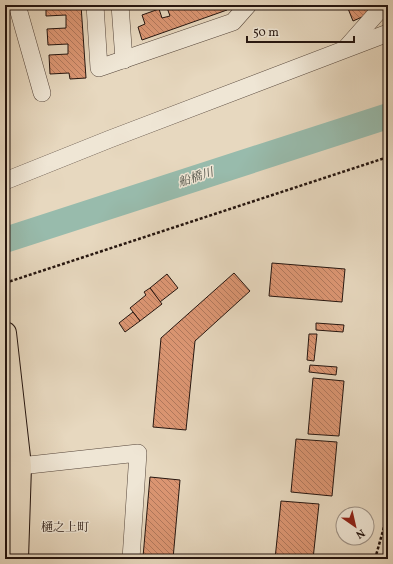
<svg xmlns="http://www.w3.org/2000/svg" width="393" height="564" font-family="Vollkorn,'Noto Serif JP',serif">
	<defs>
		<pattern id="building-back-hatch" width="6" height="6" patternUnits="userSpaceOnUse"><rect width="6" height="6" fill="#dc9673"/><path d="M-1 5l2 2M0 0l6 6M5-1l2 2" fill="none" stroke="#b2795d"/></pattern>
	</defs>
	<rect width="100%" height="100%" fill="#e7d8bf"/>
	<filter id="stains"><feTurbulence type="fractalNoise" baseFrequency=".005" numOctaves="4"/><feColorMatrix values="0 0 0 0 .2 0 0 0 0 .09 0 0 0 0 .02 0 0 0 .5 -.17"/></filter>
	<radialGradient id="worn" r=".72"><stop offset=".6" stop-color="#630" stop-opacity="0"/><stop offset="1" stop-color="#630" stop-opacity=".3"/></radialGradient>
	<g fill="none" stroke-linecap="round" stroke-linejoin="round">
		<polyline stroke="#98bbac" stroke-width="26" points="5,240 388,116"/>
	</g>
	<g fill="url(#building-back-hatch)" stroke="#25150f">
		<polygon points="46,5 81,5 86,78 70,79 69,73 50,74 49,55 68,54 68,44 48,45 47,29 66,28 66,15 46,16"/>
		<polygon points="166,5 190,5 191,8 198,5 225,5 227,10 142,40 138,27 145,24 142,15 159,9 162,18 170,16"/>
		<polygon points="349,5 366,5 369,14 353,21 347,6"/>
		<polygon points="272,263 345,269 342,302 269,296"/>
		<polygon points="234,273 250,291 195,341 186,430 153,427 161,338"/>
		<polygon points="167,274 178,288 160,302 150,288"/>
		<polygon points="150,288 162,304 140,321 130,308 146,295 144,292"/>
		<polygon points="133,312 140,321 125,332 119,323"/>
		<polygon points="316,323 344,325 343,332 316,330"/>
		<polygon points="309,334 317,334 314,361 307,360"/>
		<polygon points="310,365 337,367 336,375 309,372"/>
		<polygon points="313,378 344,381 339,436 308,434"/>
		<polygon points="296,439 337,442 332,496 291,492"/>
		<polygon points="150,477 180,480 173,559 143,557"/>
		<polygon points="281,501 319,504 313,559 275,559"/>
	</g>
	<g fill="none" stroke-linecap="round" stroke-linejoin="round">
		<g stroke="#56463b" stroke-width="18">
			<g id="minor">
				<polyline points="17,5 42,93"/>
				<polyline points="95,5 99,68 233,22 248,5"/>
				<polyline points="120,5 124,60"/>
				<polyline points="346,48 384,5"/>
				<polyline points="5,181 110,139 388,33"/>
				<polyline points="20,466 138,453 131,559"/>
			</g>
		</g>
		<g stroke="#25150f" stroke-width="24">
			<polyline id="primary" points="5,333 20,466 17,559"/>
		</g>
		<g stroke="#25150f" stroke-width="2.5" stroke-dasharray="3 2" stroke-linecap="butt">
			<polyline points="5,283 388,157"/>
			<polyline points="375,559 388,513"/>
		</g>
		<use href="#minor" stroke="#efe6d5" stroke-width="17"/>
		<use href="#primary" stroke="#e7d8bf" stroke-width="22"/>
	</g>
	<g text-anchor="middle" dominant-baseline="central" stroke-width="3" stroke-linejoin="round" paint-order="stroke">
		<g font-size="12" font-style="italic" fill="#4d4f46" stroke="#efe6d5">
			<text transform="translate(196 178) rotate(-18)">船橋川</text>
		</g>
		<g font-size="12" fill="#25150f" stroke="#efe6d5">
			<text x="65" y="528">樋之上町</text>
		</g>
	</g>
	<rect width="393" height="564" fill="none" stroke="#e7d8bf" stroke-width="20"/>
	<rect x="6" y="6" width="381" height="552" fill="none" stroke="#25150f" stroke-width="2"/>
	<rect x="10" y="10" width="373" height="544" fill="none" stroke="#25150f"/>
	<g transform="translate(355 526) rotate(146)"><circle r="19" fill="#efe6d5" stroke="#9e9286"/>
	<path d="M0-3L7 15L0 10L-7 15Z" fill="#8f2418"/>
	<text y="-6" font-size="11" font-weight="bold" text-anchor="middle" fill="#25150f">N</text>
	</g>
	<path d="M247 36v6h107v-6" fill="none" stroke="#25150f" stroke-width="2"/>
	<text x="253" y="36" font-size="12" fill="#25150f" stroke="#efe6d5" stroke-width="3" paint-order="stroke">50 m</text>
	<rect width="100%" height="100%" filter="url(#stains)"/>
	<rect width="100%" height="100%" fill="url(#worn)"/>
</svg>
